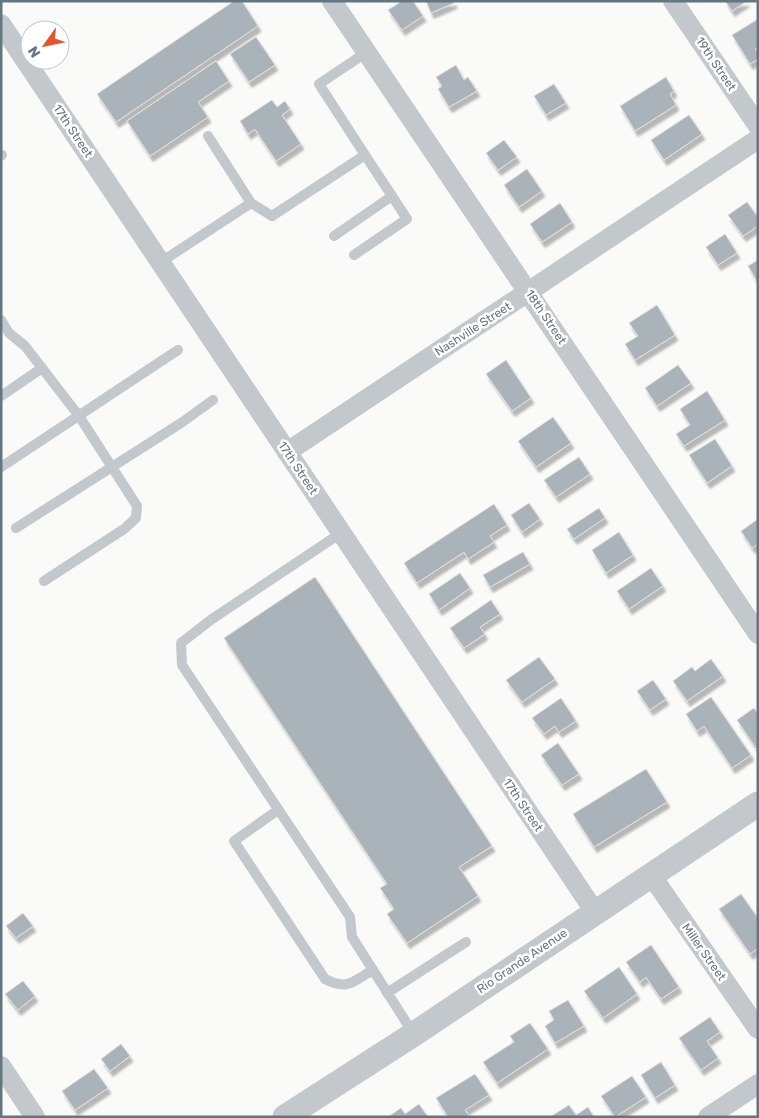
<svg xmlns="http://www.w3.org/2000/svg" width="759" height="1118" font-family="Rubik,sans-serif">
	<defs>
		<filter id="shadow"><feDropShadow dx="3" dy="5.5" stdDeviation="1" flood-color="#0004"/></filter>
	</defs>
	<rect width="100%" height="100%" fill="#fafaf8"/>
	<g fill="#aab3b9" stroke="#dcdcda" filter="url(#shadow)">
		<polygon points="234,1 242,1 258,26 116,122 97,94"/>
		<polygon points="402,1 413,1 423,16 402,30 388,10"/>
		<polygon points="426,1 454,1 454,3 431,13"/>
		<polygon points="725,1 747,1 732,11"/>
		<polygon points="758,19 758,47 755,49 758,53 758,59 750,64 732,35"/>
		<polygon points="256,37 275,65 249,82 230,54"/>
		<polygon points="216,61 229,81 198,102 208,117 150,156 127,121"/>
		<polygon points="456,65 464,80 468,77 477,91 449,107 438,89 442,86 436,77"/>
		<polygon points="666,77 674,91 670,94 676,105 635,131 620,106"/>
		<polygon points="554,84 566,103 546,115 534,96"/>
		<polygon points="272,100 277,107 285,101 290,109 282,115 301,144 276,161 255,129 248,134 240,121"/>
		<polygon points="689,115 702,134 664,160 651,140"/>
		<polygon points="504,140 517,157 498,170 486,153"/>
		<polygon points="527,169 542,191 519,207 504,185"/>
		<polygon points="747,202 758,217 758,226 743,236 728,215"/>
		<polygon points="560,203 572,222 542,242 530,224"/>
		<polygon points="725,234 737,253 718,265 706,247"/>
		<polygon points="758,260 758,283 748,266"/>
		<polygon points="657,305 675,335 635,360 625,344 638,336 629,323"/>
		<polygon points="506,360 531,398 512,411 486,374"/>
		<polygon points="678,365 691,383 657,406 645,388"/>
		<polygon points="707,391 725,420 684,446 676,434 690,425 680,409"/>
		<polygon points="553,417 571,443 536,467 518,441"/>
		<polygon points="715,439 732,466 707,483 689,455"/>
		<polygon points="579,457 590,474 556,497 544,480"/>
		<polygon points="529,503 540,519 522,532 511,515"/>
		<polygon points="494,504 507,525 490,536 494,542 468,559 464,552 417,583 404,563"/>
		<polygon points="599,508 605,518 574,539 567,529"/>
		<polygon points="758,519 758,544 752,548 741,531"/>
		<polygon points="619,532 633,555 606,573 592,550"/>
		<polygon points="523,552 530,564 490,587 483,575"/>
		<polygon points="651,568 663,586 629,609 617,591"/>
		<polygon points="460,573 470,588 439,610 429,594"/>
		<polygon points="315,577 492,846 459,867 478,896 407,943 387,914 394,909 380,888 387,884 224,638"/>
		<polygon points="491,600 500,614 480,627 485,634 464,648 450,628"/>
		<polygon points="539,657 555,679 522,702 506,680"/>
		<polygon points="711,659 723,676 687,701 673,681 692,667 695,671"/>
		<polygon points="653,680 666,699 650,710 637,691"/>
		<polygon points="711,697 751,755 732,768 704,726 697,731 686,714"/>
		<polygon points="561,698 576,721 559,732 555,726 544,734 532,718"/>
		<polygon points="754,708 758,714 758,751 737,720"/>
		<polygon points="558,743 579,774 562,785 541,755"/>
		<polygon points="646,769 667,802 594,847 573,814"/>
		<polygon points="741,894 758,918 758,948 750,954 719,909"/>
		<polygon points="23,913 33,926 16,938 6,926"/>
		<polygon points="651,945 679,987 661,999 646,977 640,982 626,962"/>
		<polygon points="619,967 637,994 603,1018 584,991"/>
		<polygon points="23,981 35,996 18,1010 5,994"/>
		<polygon points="568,1000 584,1026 555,1043 545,1026 554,1020 549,1011"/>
		<polygon points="710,1017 720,1032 707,1041 718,1058 701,1070 679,1038"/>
		<polygon points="530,1023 548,1049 497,1083 483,1062 514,1042 510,1036"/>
		<polygon points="121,1044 130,1056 110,1071 101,1059"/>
		<polygon points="661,1062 675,1085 655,1098 641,1075"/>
		<polygon points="94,1069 108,1088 75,1110 62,1091"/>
		<polygon points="475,1074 489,1095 465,1110 470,1117 448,1117 436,1098"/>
		<polygon points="632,1076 646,1097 615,1117 601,1096"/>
		<polygon points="419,1104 428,1117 388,1117 401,1108 405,1114"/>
		<polygon points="569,1105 576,1115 588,1107 594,1117 550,1117"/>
	</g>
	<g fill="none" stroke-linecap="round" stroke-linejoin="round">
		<g stroke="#c3c8cc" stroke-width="10">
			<polyline points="1,156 2,155"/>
			<polyline points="251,203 272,216 365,155 319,84 367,52"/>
			<polyline points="334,236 392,196 365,155"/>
			<polyline points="354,255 407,219 392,196"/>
			<polyline points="161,262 251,203 208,136"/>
			<polyline points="1,320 9,333 25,346 79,416 137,506 136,518 124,529 44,581"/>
			<polyline points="1,396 42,368"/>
			<polyline points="1,467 178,350"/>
			<polyline points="16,528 181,423 213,400"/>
			<polyline points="341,533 212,619 181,643 182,665 350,917 352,937 413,1033"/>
			<path d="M 278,810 L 234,841 L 325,979 C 348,991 353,981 373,970"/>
			<polyline points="387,993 466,942"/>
		</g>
		<g stroke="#c3c8cc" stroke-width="20">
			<polyline points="332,1 758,634"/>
			<polyline points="673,1 758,126"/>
			<polyline points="1,24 595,912"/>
			<polyline points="287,452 758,139"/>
			<polyline points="651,875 758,1029"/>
			<polyline points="1,1066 35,1117"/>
			<polyline points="708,1117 758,1084"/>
		</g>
		<polyline stroke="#c3c8cc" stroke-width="25" points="285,1117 414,1034 758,804"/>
	</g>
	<g text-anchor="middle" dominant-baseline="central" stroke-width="5" stroke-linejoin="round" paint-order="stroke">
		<g font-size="12" fill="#657683" stroke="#fff">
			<text transform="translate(716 64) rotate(56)">19th Street</text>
			<text transform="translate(73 131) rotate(56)">17th Street</text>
			<text transform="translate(546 317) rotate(56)">18th Street</text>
			<text transform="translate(473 329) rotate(-33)">Nashville Street</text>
			<text transform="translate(298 468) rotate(56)">17th Street</text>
			<text transform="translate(523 805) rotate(56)">17th Street</text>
			<text transform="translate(704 952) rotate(55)">Miller Street</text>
			<text transform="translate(522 961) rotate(-34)">Rio Grande Avenue</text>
		</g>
	</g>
	<rect width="759" height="1118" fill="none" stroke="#657683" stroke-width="5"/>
	<g transform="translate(45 45) rotate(237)"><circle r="24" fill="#ffffff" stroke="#c1c8cd"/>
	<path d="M0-4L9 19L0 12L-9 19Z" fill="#e4572e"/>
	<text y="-8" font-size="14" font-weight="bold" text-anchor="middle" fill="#657683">N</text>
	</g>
</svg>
